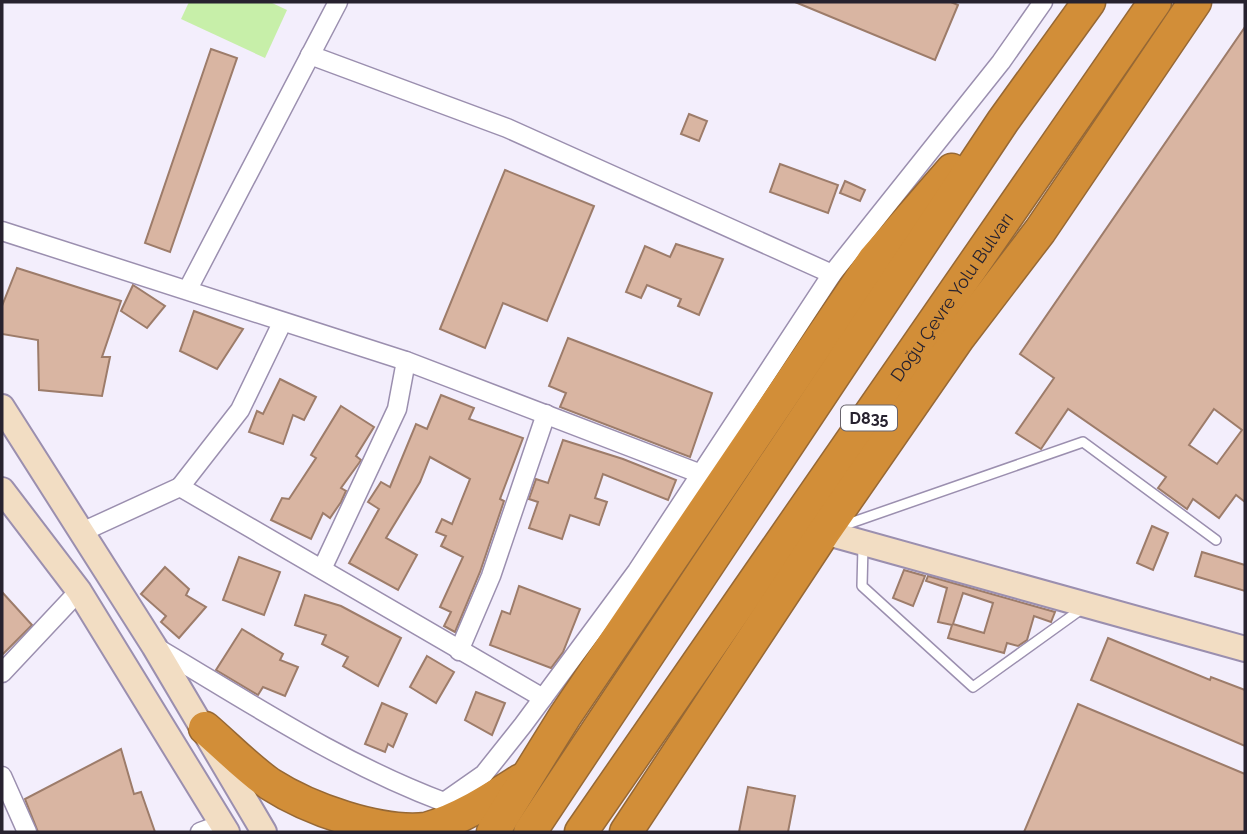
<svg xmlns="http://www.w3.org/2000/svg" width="1247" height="834" font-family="Raleway,sans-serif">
	<rect width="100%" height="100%" fill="#f3eefc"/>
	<polygon fill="#c7efa9" points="189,2 270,2 287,10 265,58 181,19"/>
	<g fill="#d9b5a2" stroke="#9d7c6a" stroke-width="2" fill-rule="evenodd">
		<polygon points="795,2 951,2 958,5 935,60"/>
		<path d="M 1245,27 L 1245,502 L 1236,495 L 1219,518 L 1193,499 L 1187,509 L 1158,488 L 1166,477 L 1068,409 L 1041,449 L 1016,433 L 1054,378 L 1020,354 ZM 1214,409 L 1242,430 L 1217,464 L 1189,445 Z"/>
		<polygon points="211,49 237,58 170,252 145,243"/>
		<polygon points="689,114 707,121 699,141 681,134"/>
		<polygon points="780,164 838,185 828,213 770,192"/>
		<polygon points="505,170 594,206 547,321 503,303 485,348 440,329"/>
		<polygon points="845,181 865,190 860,201 840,193"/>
		<polygon points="676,244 723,259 699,315 678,306 681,299 647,285 641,298 626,292 645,246 670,257"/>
		<polygon points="17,268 121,301 102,357 110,357 102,396 39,390 38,340 2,334 2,306"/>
		<polygon points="133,285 165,306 147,328 121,311"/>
		<polygon points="194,311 243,329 217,369 180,351"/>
		<polygon points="568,338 712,393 690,457 560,407 566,393 549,386"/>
		<polygon points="280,379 316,397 304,420 293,415 283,444 249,432 257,411 263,414"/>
		<polygon points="441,395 474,408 469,419 523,438 500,499 504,501 480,572 455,632 444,626 451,612 440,607 463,557 441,546 446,536 436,532 442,519 452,524 470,479 430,457 420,482 386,538 417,555 398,590 349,563 379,509 368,502 381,482 390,487 416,424 427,429"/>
		<polygon points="341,406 374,427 356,456 361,460 359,463 341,488 346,491 341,502 330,518 323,513 311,539 271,520 282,498 289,499 316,458 311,455"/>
		<polygon points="563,440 623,459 676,480 668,500 603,474 595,498 607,502 599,525 570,515 562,539 529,528 538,502 529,499 536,479 548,483"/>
		<polygon points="1152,526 1168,533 1153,570 1137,563"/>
		<polygon points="1202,552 1245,565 1245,591 1195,576"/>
		<polygon points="239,557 280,572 264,615 223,600"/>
		<polygon points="165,567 189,589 186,595 206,607 179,638 161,622 166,616 141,594"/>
		<polygon points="904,570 925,576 913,606 893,598"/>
		<path d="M 928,576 L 1055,612 L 1051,622 L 1034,616 L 1027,640 L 1018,646 L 1007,643 L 1004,653 L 948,638 L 952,625 L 938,622 L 947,588 L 926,581 ZM 963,593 L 993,603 L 984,633 L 953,624 Z"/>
		<polygon points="519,586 580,609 563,652 551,668 490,645 502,611 510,614"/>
		<polygon points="2,592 32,625 2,655"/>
		<polygon points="305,595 341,606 401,638 378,686 343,666 348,657 322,644 326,635 295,625"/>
		<polygon points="242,629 283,654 280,660 298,667 285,696 263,687 258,695 216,670"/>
		<polygon points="1108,638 1210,680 1211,677 1245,690 1245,746 1091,680"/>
		<polygon points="427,656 454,672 436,703 410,687"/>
		<polygon points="476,692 505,703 492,735 465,720"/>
		<polygon points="382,703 407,714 393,747 388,744 385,752 365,744"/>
		<polygon points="1078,704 1245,774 1245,832 1024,832"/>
		<polygon points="121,749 134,794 141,792 155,832 38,832 25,799"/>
		<polygon points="748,787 795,796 788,832 739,832"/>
	</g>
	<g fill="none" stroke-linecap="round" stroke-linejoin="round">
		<g stroke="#9b8faf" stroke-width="12">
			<g id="lane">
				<polyline points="839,527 1083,442 1216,540"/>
				<polyline points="863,546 862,586 973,687 1083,608"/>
			</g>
		</g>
		<g stroke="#9b8faf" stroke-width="21">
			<g id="street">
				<polyline points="310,55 507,128 832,274"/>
				<polyline points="2,231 406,361 701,474"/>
				<polyline points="188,289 338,2"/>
				<polyline points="282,323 240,410 180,487 543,698"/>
				<polyline points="84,531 180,487"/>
				<polyline points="322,569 397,409 406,361"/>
				<path d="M 154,646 C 249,702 340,763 444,802 L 484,774 L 523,725 L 637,571 L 832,274 L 1001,62 L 1043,2"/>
				<polyline points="459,651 491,576 546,414"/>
				<polyline points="2,673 79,591"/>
				<polyline points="2,776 27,832"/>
				<polyline points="200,832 222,824"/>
			</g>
		</g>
		<g stroke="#9b8faf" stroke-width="28">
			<g id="secondary">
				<polyline points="2,407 154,646 264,832"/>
				<polyline points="2,490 79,591 227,832"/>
				<polyline points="824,532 1245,649"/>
			</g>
		</g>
		<g stroke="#966835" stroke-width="35">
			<g id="highway">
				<path d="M 205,728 C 226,746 247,768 270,784 C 309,809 379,834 426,829 C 461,819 491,799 521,780"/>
				<polyline points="493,832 565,716 874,260 952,170"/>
				<polyline points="530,832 1003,121 1089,2"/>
				<path id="s1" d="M 581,832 L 1155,2"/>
				<polyline points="626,832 824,532 959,337 1040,231 1195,2"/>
			</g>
		</g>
		<use href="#lane" stroke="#fff" stroke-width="9"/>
		<use href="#street" stroke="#fff" stroke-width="18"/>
		<use href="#secondary" stroke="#f2ddc3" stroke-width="24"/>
		<use href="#highway" stroke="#d28e38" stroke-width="32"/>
	</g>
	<g text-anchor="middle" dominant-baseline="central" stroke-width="6" stroke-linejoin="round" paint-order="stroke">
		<rect fill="#fff" stroke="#68646d" stroke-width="2" x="841" y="405.5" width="56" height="25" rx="5"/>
		<g font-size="16" font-weight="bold" fill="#27222f">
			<text x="869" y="418">D835</text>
		</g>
		<g font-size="18" fill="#27222f" stroke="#fff">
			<text stroke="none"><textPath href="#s1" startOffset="651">Doğu Çevre Yolu Bulvarı</textPath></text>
		</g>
	</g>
	<rect width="1247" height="834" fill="none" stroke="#27222f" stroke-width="7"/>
</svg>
